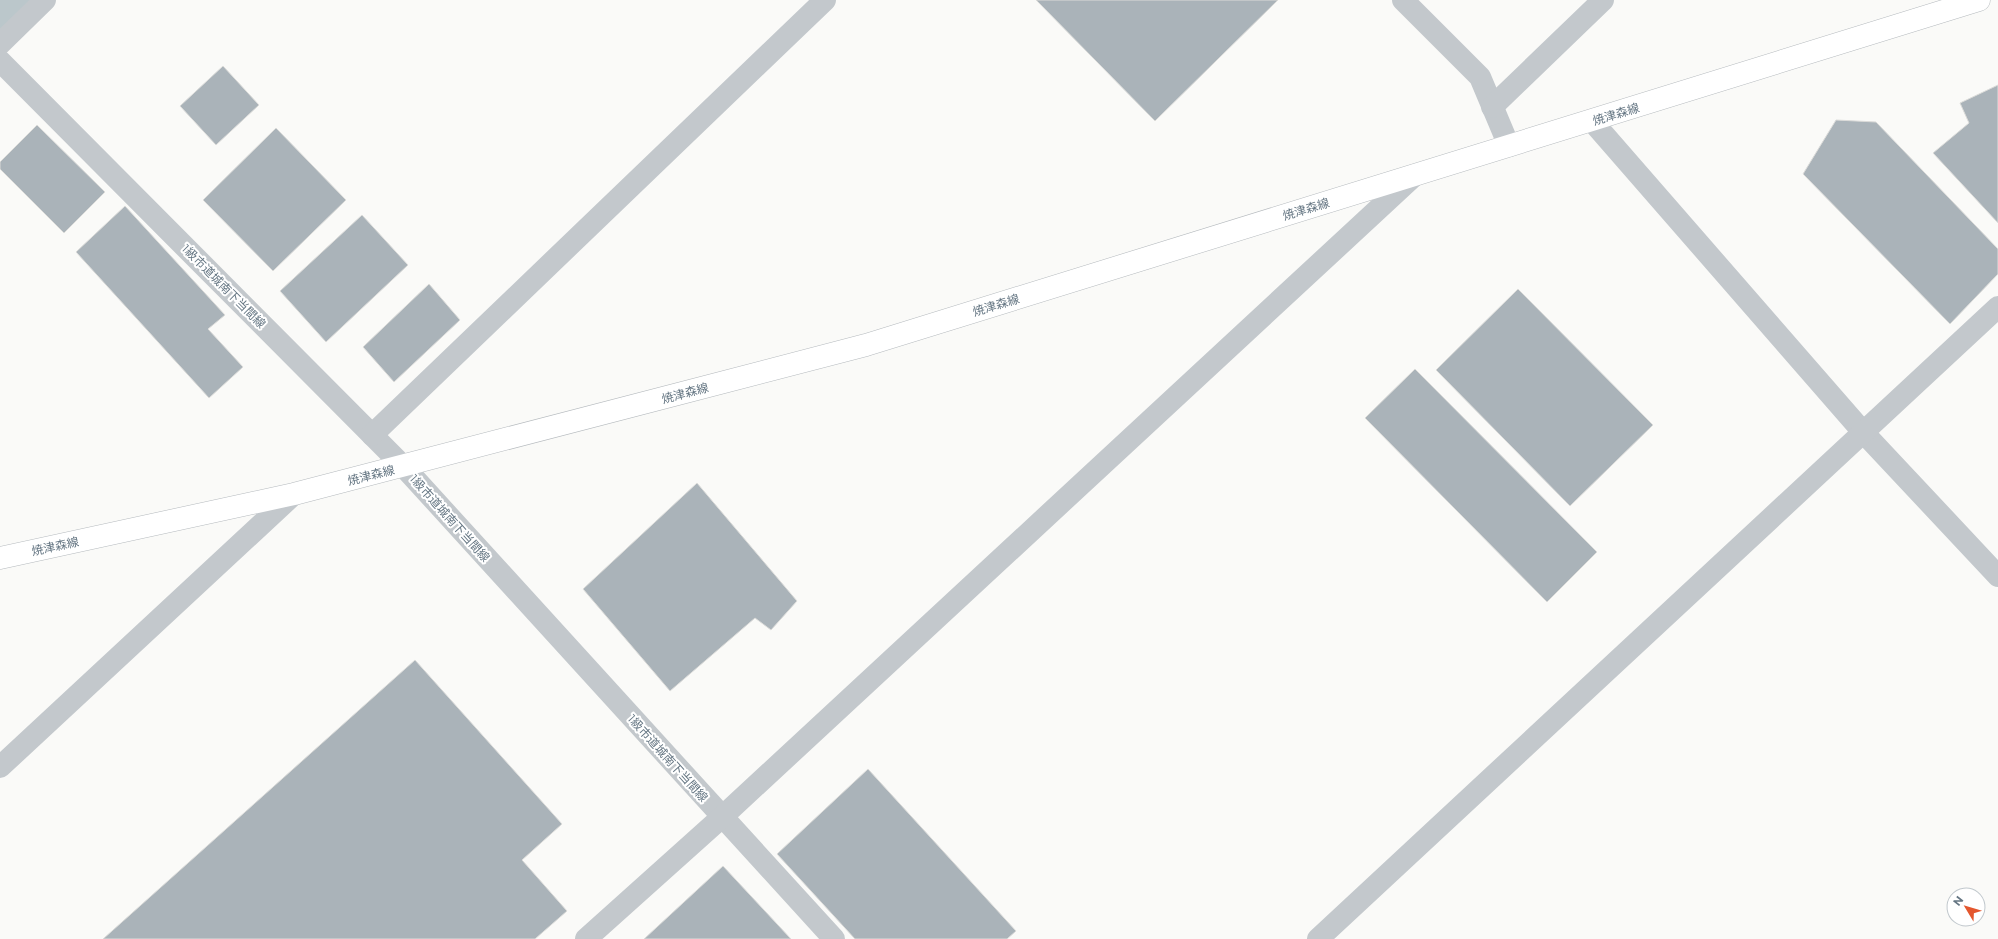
<svg xmlns="http://www.w3.org/2000/svg" width="1998" height="939" font-family="Montserrat,'Noto Sans JP',sans-serif">
	<rect width="100%" height="100%" fill="#fafaf8"/>
	<g fill="none" stroke-linecap="round" stroke-linejoin="round">
		<polyline stroke="#bbc7cb" stroke-width="54" points="0,11 12,0"/>
	</g>
	<g fill="#aab3b9" stroke="#dcdcda">
		<polygon points="1036,0 1278,0 1155,121"/>
		<polygon points="223,66 259,105 216,145 180,106"/>
		<polygon points="1998,85 1998,223 1933,153 1969,123 1960,103"/>
		<polygon points="1836,120 1876,122 1998,249 1998,274 1950,324 1803,174"/>
		<polygon points="37,125 105,192 64,233 0,169 0,162"/>
		<polygon points="276,128 346,200 273,271 203,200"/>
		<polygon points="125,206 225,315 208,329 243,367 209,398 76,252"/>
		<polygon points="362,215 408,265 326,342 280,291"/>
		<polygon points="429,284 460,320 394,382 363,347"/>
		<polygon points="1518,289 1653,425 1570,506 1436,370"/>
		<polygon points="1415,369 1597,552 1547,602 1365,418"/>
		<polygon points="697,483 797,601 771,630 755,618 670,691 583,589"/>
		<polygon points="415,660 562,824 522,860 567,911 535,939 103,939"/>
		<polygon points="868,769 1016,931 1007,939 855,939 777,854"/>
		<polygon points="723,866 791,939 644,939"/>
	</g>
	<g fill="none" stroke-linecap="round" stroke-linejoin="round">
		<g stroke="#b5babe" stroke-width="23">
			<polyline id="major" points="0,558 294,494 866,345 1979,0"/>
		</g>
		<g stroke="#c3c8cc" stroke-width="22">
			<polyline points="1403,0 1480,77 1509,146"/>
			<polyline points="0,44 45,0"/>
			<polyline points="0,61 404,467 834,939"/>
			<polyline points="1492,107 1603,0"/>
			<polyline points="1592,121 1863,432 1998,576"/>
			<polyline points="372,435 825,0"/>
			<polyline points="0,767 294,494"/>
			<polyline points="586,939 722,817 1415,175"/>
			<polyline points="1318,939 1998,307"/>
		</g>
		<use href="#major" stroke="#fff" stroke-width="22"/>
	</g>
	<g text-anchor="middle" dominant-baseline="central" stroke-width="4" stroke-linejoin="round" paint-order="stroke">
		<g font-size="12" fill="#657683" stroke="#fff">
			<text transform="translate(1616 114) rotate(-17)">焼津森線</text>
			<text transform="translate(1306 209) rotate(-17)">焼津森線</text>
			<text transform="translate(224 286) rotate(45)">1級市道城南下当間線</text>
			<text transform="translate(996 305) rotate(-17)">焼津森線</text>
			<text transform="translate(685 393) rotate(-15)">焼津森線</text>
			<text transform="translate(371 475) rotate(-14)">焼津森線</text>
			<text transform="translate(450 518) rotate(48)">1級市道城南下当間線</text>
			<text transform="translate(55 546) rotate(-12)">焼津森線</text>
			<text transform="translate(668 758) rotate(48)">1級市道城南下当間線</text>
		</g>
	</g>
	<g transform="translate(1966 907) rotate(308)"><circle r="19" fill="#ffffff" stroke="#c1c8cd"/>
	<path d="M0-3L7 15L0 10L-7 15Z" fill="#e4572e"/>
	<text y="-6" font-size="11" font-weight="bold" text-anchor="middle" fill="#657683">N</text>
	</g>
</svg>
